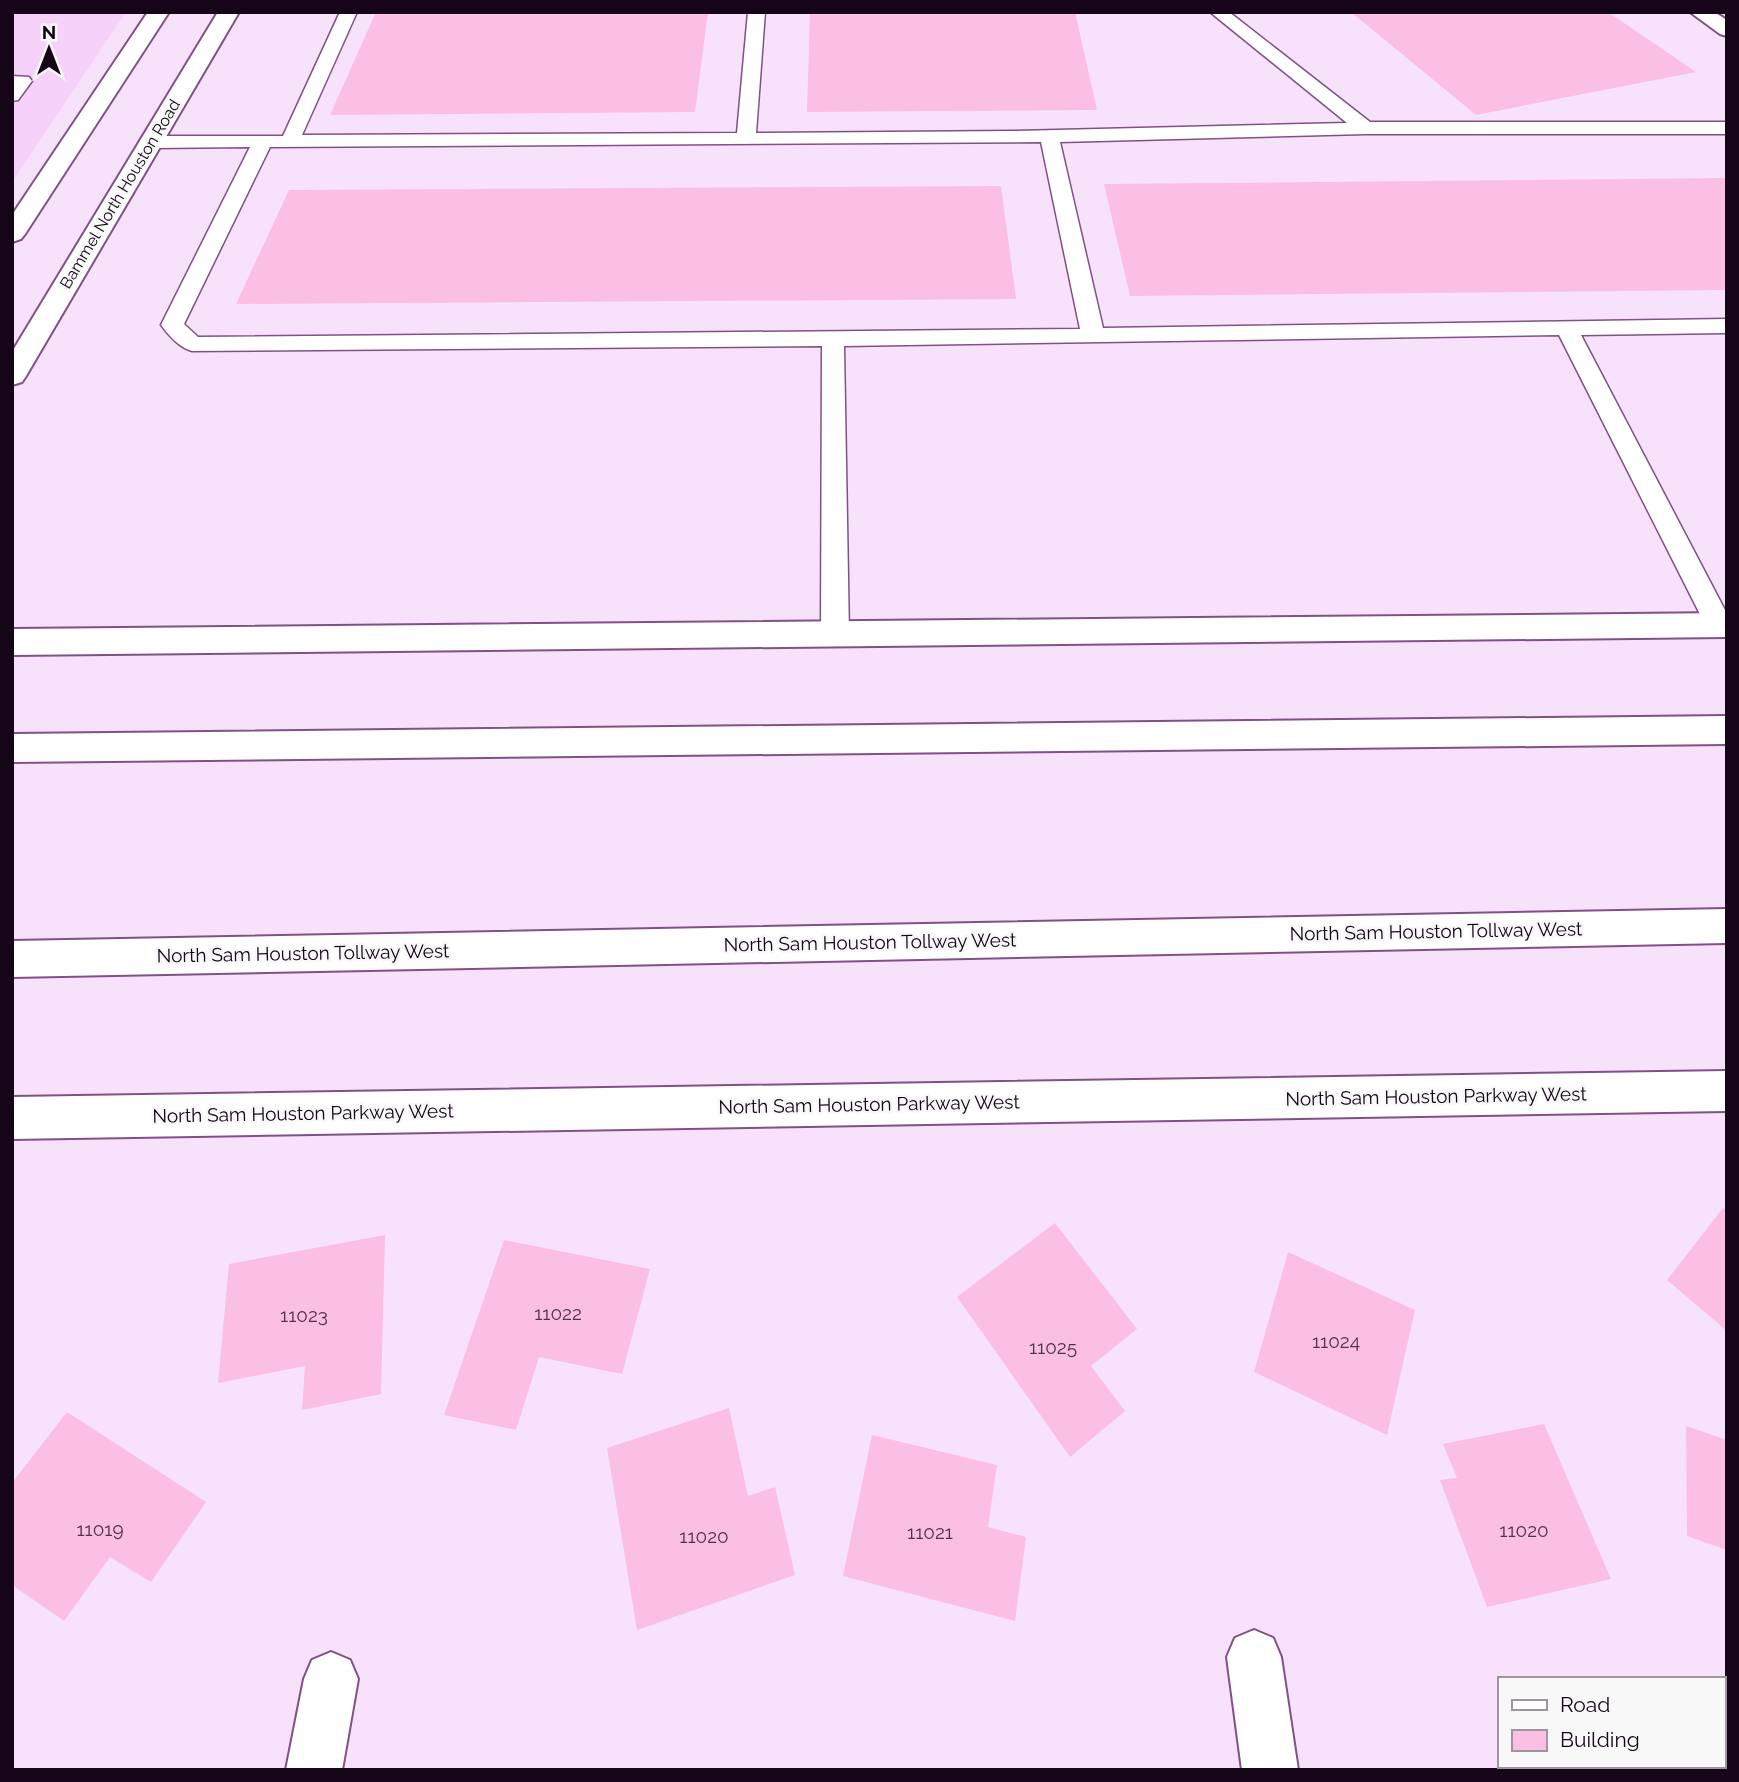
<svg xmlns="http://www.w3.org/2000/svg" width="1739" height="1782" font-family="Raleway,sans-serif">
	<rect width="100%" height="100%" fill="#f8e2fb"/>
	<polygon fill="#f6d1fa" points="12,12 126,12 12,182"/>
	<g fill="#fbbfe3">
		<polygon points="376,12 708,12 695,112 330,115"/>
		<polygon points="810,12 1075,12 1097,110 807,112"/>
		<polygon points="1351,12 1608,12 1696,72 1476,115"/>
		<polygon points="1727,178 1727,290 1130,296 1104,184"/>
		<polygon points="1001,186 1016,299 236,304 289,190"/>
		<polygon points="1723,1208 1727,1211 1727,1331 1667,1280"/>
		<polygon points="1055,1223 1137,1329 1091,1366 1125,1411 1070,1457 957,1297"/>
		<polygon points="385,1235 381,1394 302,1410 305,1366 218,1383 229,1264"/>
		<polygon points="504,1240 650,1269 622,1374 539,1357 516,1430 444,1415"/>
		<polygon points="1288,1252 1415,1310 1387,1435 1254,1372"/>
		<polygon points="729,1408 748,1496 775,1487 795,1575 637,1630 607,1448"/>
		<polygon points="67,1412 206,1502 151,1582 110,1557 64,1621 12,1585 12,1483"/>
		<polygon points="1544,1424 1611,1579 1487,1607 1440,1480 1457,1478 1443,1444"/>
		<polygon points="1686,1426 1727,1440 1727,1550 1687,1536"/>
		<polygon points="872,1435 997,1465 988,1527 1026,1537 1015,1621 843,1576"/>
		<polygon points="1519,1766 1657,1766 1658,1770 1520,1770"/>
	</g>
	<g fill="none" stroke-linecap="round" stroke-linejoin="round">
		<g stroke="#805087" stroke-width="3">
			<g id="lane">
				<path d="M 340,12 L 357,12 L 302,135 L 737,133 L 748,12 L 765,12 L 756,133 L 1013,131 L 1347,123 L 1210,12 L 1229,12 L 1370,122 L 1727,122 L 1727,134 L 1365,134 L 1060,142 L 1103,328 L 1727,319 L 1727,333 L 1581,335 L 1727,614 L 1727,633 L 1719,635 L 1709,632 L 1559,335 L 844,346 L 849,635 L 845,642 L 835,645 L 825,642 L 821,635 L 822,346 L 192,351 C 180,348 168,335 161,325 L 250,147 L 152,148 L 142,142 L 152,136 L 283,136 ZM 1041,142 L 1080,329 L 198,337 L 184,324 L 270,147 Z"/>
				<polygon points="12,76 29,77 32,81 18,100 12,101"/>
			</g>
		</g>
		<g stroke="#805087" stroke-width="4">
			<g id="street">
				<polygon points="1690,12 1714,12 1727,20 1727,36 1720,34"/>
				<polygon points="1254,1630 1273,1638 1281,1657 1298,1770 1242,1770 1227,1657 1235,1638"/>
				<polygon points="331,1652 350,1660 358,1679 342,1770 286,1770 304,1679 312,1660"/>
			</g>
		</g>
		<g stroke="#805087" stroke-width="4">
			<g id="secondary">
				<polygon points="148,12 169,12 25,234 21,239 12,242 12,215"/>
				<polygon points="218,12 239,12 26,376 22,382 12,385 12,352"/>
				<polygon points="1727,613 1727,637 12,655 12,629"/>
				<polygon points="1727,1071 1727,1111 12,1139 12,1097"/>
			</g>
		</g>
		<g stroke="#805087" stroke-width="4">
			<g id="highway">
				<polygon points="1727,716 1727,744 12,762 12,734"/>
				<polygon points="1727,909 1727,943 12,977 12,941"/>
			</g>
		</g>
		<use href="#lane" fill="#fff" fill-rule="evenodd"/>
		<use href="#street" fill="#fff" fill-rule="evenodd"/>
		<use href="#secondary" fill="#fff" fill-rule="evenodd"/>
		<use href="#highway" fill="#fff" fill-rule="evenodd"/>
	</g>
	<g text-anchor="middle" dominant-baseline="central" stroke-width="5" stroke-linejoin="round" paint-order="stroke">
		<g font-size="16" fill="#160419" stroke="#f8f8f8">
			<text transform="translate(120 194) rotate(-59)">Bammel North Houston Road</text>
		</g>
		<g font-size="19" fill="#160419" stroke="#f8f8f8">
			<text transform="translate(1436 931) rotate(-1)">North Sam Houston Tollway West</text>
			<text transform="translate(870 942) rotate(-1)">North Sam Houston Tollway West</text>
			<text transform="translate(303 953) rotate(-1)">North Sam Houston Tollway West</text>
			<text transform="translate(1436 1096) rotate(-1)">North Sam Houston Parkway West</text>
			<text transform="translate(869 1104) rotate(-1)">North Sam Houston Parkway West</text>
			<text transform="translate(303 1113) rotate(-1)">North Sam Houston Parkway West</text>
		</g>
		<g font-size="19" fill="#4f334c">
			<text x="558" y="1313">11022</text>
			<text x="304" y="1315">11023</text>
			<text x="1336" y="1341">11024</text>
			<text x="1053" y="1347">11025</text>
			<text x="100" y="1529">11019</text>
			<text x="1524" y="1530">11020</text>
			<text x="930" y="1532">11021</text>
			<text x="704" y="1536">11020</text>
		</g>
	</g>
	<rect width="1739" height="1782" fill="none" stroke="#160419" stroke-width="28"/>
	<rect x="1498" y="1677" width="228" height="91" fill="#f8f8f8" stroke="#9e969f" stroke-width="2"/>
	<rect x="1512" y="1700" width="35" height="10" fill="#ffffff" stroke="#9e969f" stroke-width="2"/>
	<text x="1560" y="1712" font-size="21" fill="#160419">Road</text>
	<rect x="1512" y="1730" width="35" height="21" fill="#fbbfe3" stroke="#9e969f" stroke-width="2"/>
	<text x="1560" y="1747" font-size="21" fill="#160419">Building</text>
	<g transform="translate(49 49)" stroke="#f8f8f8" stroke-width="5" paint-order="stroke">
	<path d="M0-5L12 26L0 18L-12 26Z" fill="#160419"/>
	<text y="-10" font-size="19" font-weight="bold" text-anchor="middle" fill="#160419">N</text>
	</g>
</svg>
